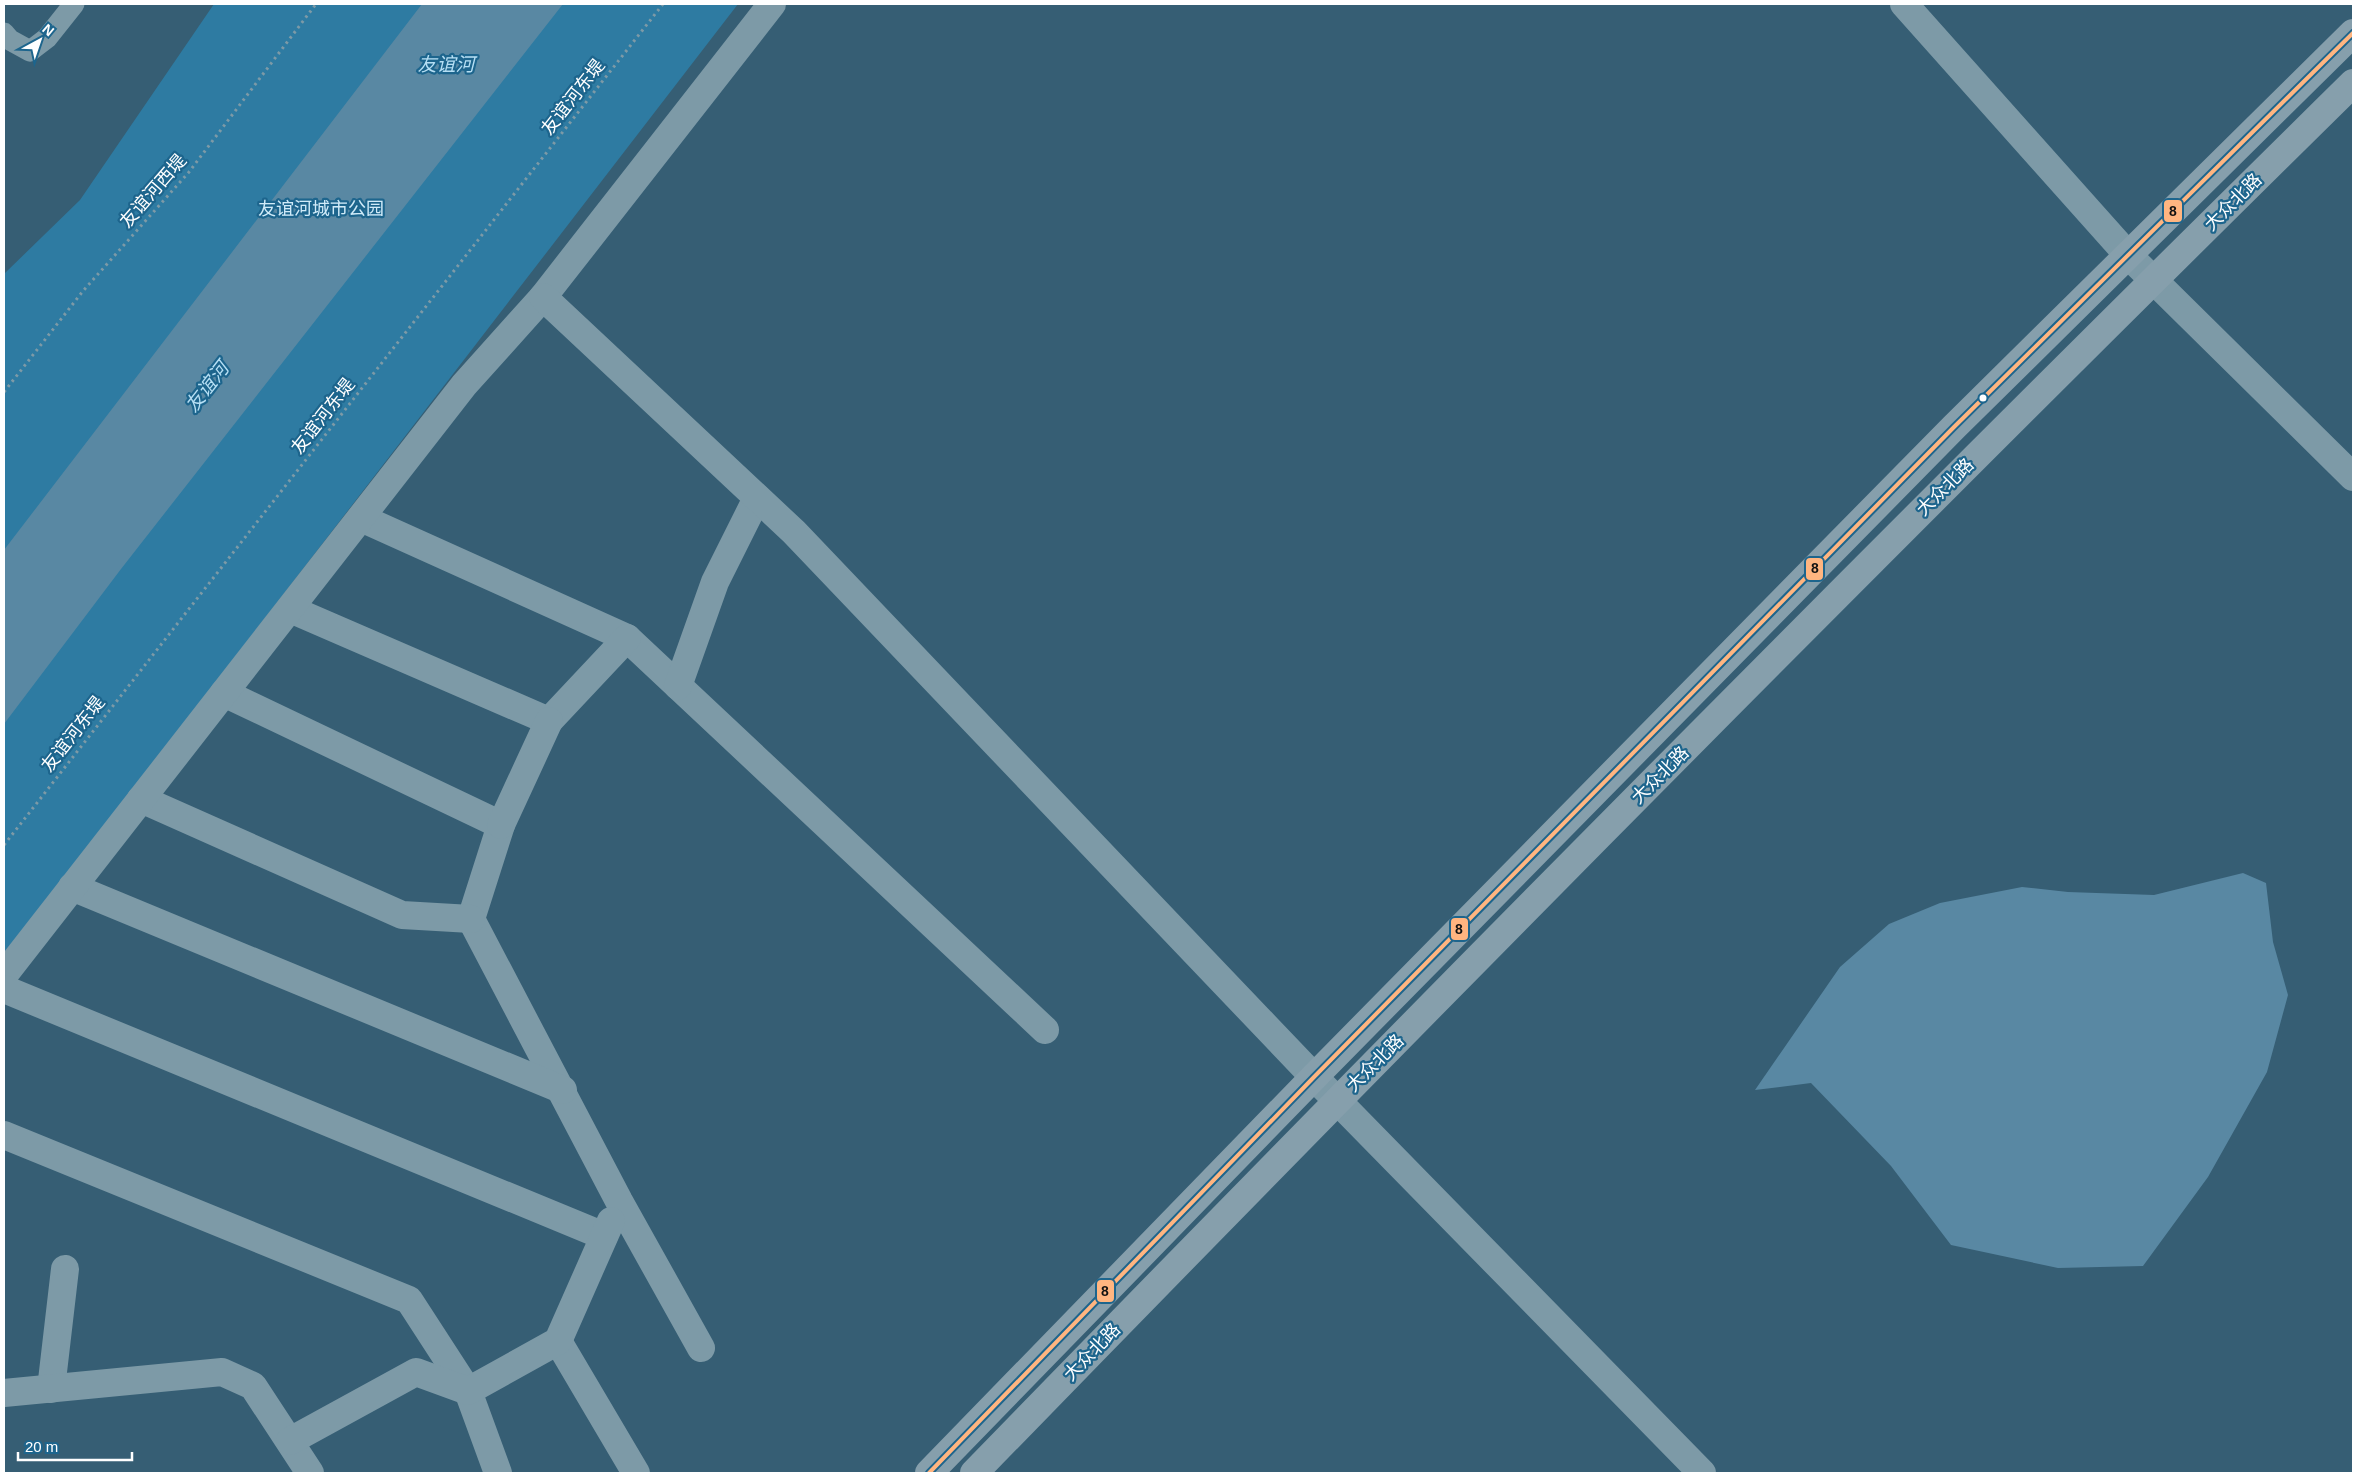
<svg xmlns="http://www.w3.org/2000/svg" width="2357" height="1477" font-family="Arial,'Noto Sans SC',sans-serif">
	<rect width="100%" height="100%" fill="#365e74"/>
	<polygon fill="#2e7ba2" points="214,4 738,4 4,957 4,274 80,200"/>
	<g fill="#5988a3">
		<polygon points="422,4 563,4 121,569 4,724 4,550"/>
		<polygon points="2243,873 2266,883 2273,942 2288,995 2267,1072 2208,1177 2143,1266 2058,1268 1951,1245 1891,1166 1811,1083 1755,1090 1840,967 1889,924 1940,903 2022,887 2068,892 2154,895"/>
	</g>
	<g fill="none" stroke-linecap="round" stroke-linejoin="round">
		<g stroke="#7d9aa7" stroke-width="3" stroke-dasharray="2.5 4" stroke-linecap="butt">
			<polyline points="4,392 83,291 189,172 316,4"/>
			<polyline points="4,845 663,4"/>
		</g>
		<polyline stroke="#7d9aa7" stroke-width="21" points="4,33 10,40 30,51 47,38 74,4"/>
		<g stroke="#7d9aa7" stroke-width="28">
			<polyline points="361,518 627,638 1045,1030"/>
			<polyline points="290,609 549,721 627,638"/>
			<polyline points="678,686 715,582 757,498"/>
			<polyline points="224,693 501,825 471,919 619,1201 701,1348"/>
			<polyline points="141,799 402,915 471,919"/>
			<polyline points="501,825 549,721"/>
			<polyline points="72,887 563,1090"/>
			<polyline points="4,975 464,385 543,297 772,4"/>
			<polyline points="4,989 604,1236"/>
			<polyline points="4,1135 409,1300 468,1391 498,1473"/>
			<polyline points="558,1341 636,1473"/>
			<polyline points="51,1389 65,1269"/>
			<polyline points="4,1393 222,1372 253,1386 310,1473"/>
			<polyline points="290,1441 416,1372 468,1391 558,1341 611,1221"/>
		</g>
		<g stroke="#7d9aa7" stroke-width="28">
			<polyline points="1904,4 2128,255 2353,477"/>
			<polyline points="543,297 794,532 1314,1077 1702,1473"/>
		</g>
		<g stroke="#869fac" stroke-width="28">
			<polyline points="929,1473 1314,1077 1954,427 2353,33"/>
			<path d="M 974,1473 C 1429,1005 1888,541 2353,83"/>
		</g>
		<g stroke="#1d658d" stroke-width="8">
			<polyline id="bus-1" points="929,1473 1314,1077 1954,427 2353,33"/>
		</g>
		<use href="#bus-1" stroke="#ffb580" stroke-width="4"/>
	</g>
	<circle fill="#fff" stroke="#1d658d" stroke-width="2" cx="1983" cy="398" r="4.5"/>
	<g text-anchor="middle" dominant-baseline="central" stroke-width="4.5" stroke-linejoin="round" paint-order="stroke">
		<g font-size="18" fill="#fff" stroke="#1d658d">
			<text transform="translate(573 97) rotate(-52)">友谊河东堤</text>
			<text transform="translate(153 191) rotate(-49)">友谊河西堤</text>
			<text transform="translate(2233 202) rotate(-45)">大众北路</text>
			<text transform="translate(323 416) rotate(-52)">友谊河东堤</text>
			<text transform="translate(1945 487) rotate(-45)">大众北路</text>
			<text transform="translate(73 734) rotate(-52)">友谊河东堤</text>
			<text transform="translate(1660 775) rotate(-45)">大众北路</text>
			<text transform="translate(1375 1063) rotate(-45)">大众北路</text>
			<text transform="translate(1092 1352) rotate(-46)">大众北路</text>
		</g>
		<g font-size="18" fill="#d0ebf9" stroke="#1d658d">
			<text x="321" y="209">友谊河城市公园</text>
		</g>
		<g font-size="19" font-style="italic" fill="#b6dff4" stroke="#1d658d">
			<text x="446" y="64">友谊河</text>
			<text transform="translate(207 387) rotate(-52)">友谊河</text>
		</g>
	</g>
	<g stroke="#1d658d" stroke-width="2">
		<rect x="2163" y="199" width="20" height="24" rx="5" fill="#ffb580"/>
		<rect x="1805" y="557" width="19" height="24" rx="5" fill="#ffb580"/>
		<rect x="1450" y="917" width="19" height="24" rx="5" fill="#ffb580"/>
		<rect x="1096" y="1279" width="19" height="24" rx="5" fill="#ffb580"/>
	</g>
	<g font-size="14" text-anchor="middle" font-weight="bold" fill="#111">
		<text x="2173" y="216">8</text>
		<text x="1815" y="573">8</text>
		<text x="1459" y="934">8</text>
		<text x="1105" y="1296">8</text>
	</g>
	<rect width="2357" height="1477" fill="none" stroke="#ffffff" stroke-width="10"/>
	<g transform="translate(40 40) rotate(40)" stroke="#1d658d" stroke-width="4" paint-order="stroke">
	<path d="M0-4L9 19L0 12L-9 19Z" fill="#ffffff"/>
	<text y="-8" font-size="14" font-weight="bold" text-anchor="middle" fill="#ffffff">N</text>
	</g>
	<path d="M18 1452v8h114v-8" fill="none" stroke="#ffffff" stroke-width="2.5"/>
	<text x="25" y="1452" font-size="15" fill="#ffffff" stroke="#1d658d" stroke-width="4" paint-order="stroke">20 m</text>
</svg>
